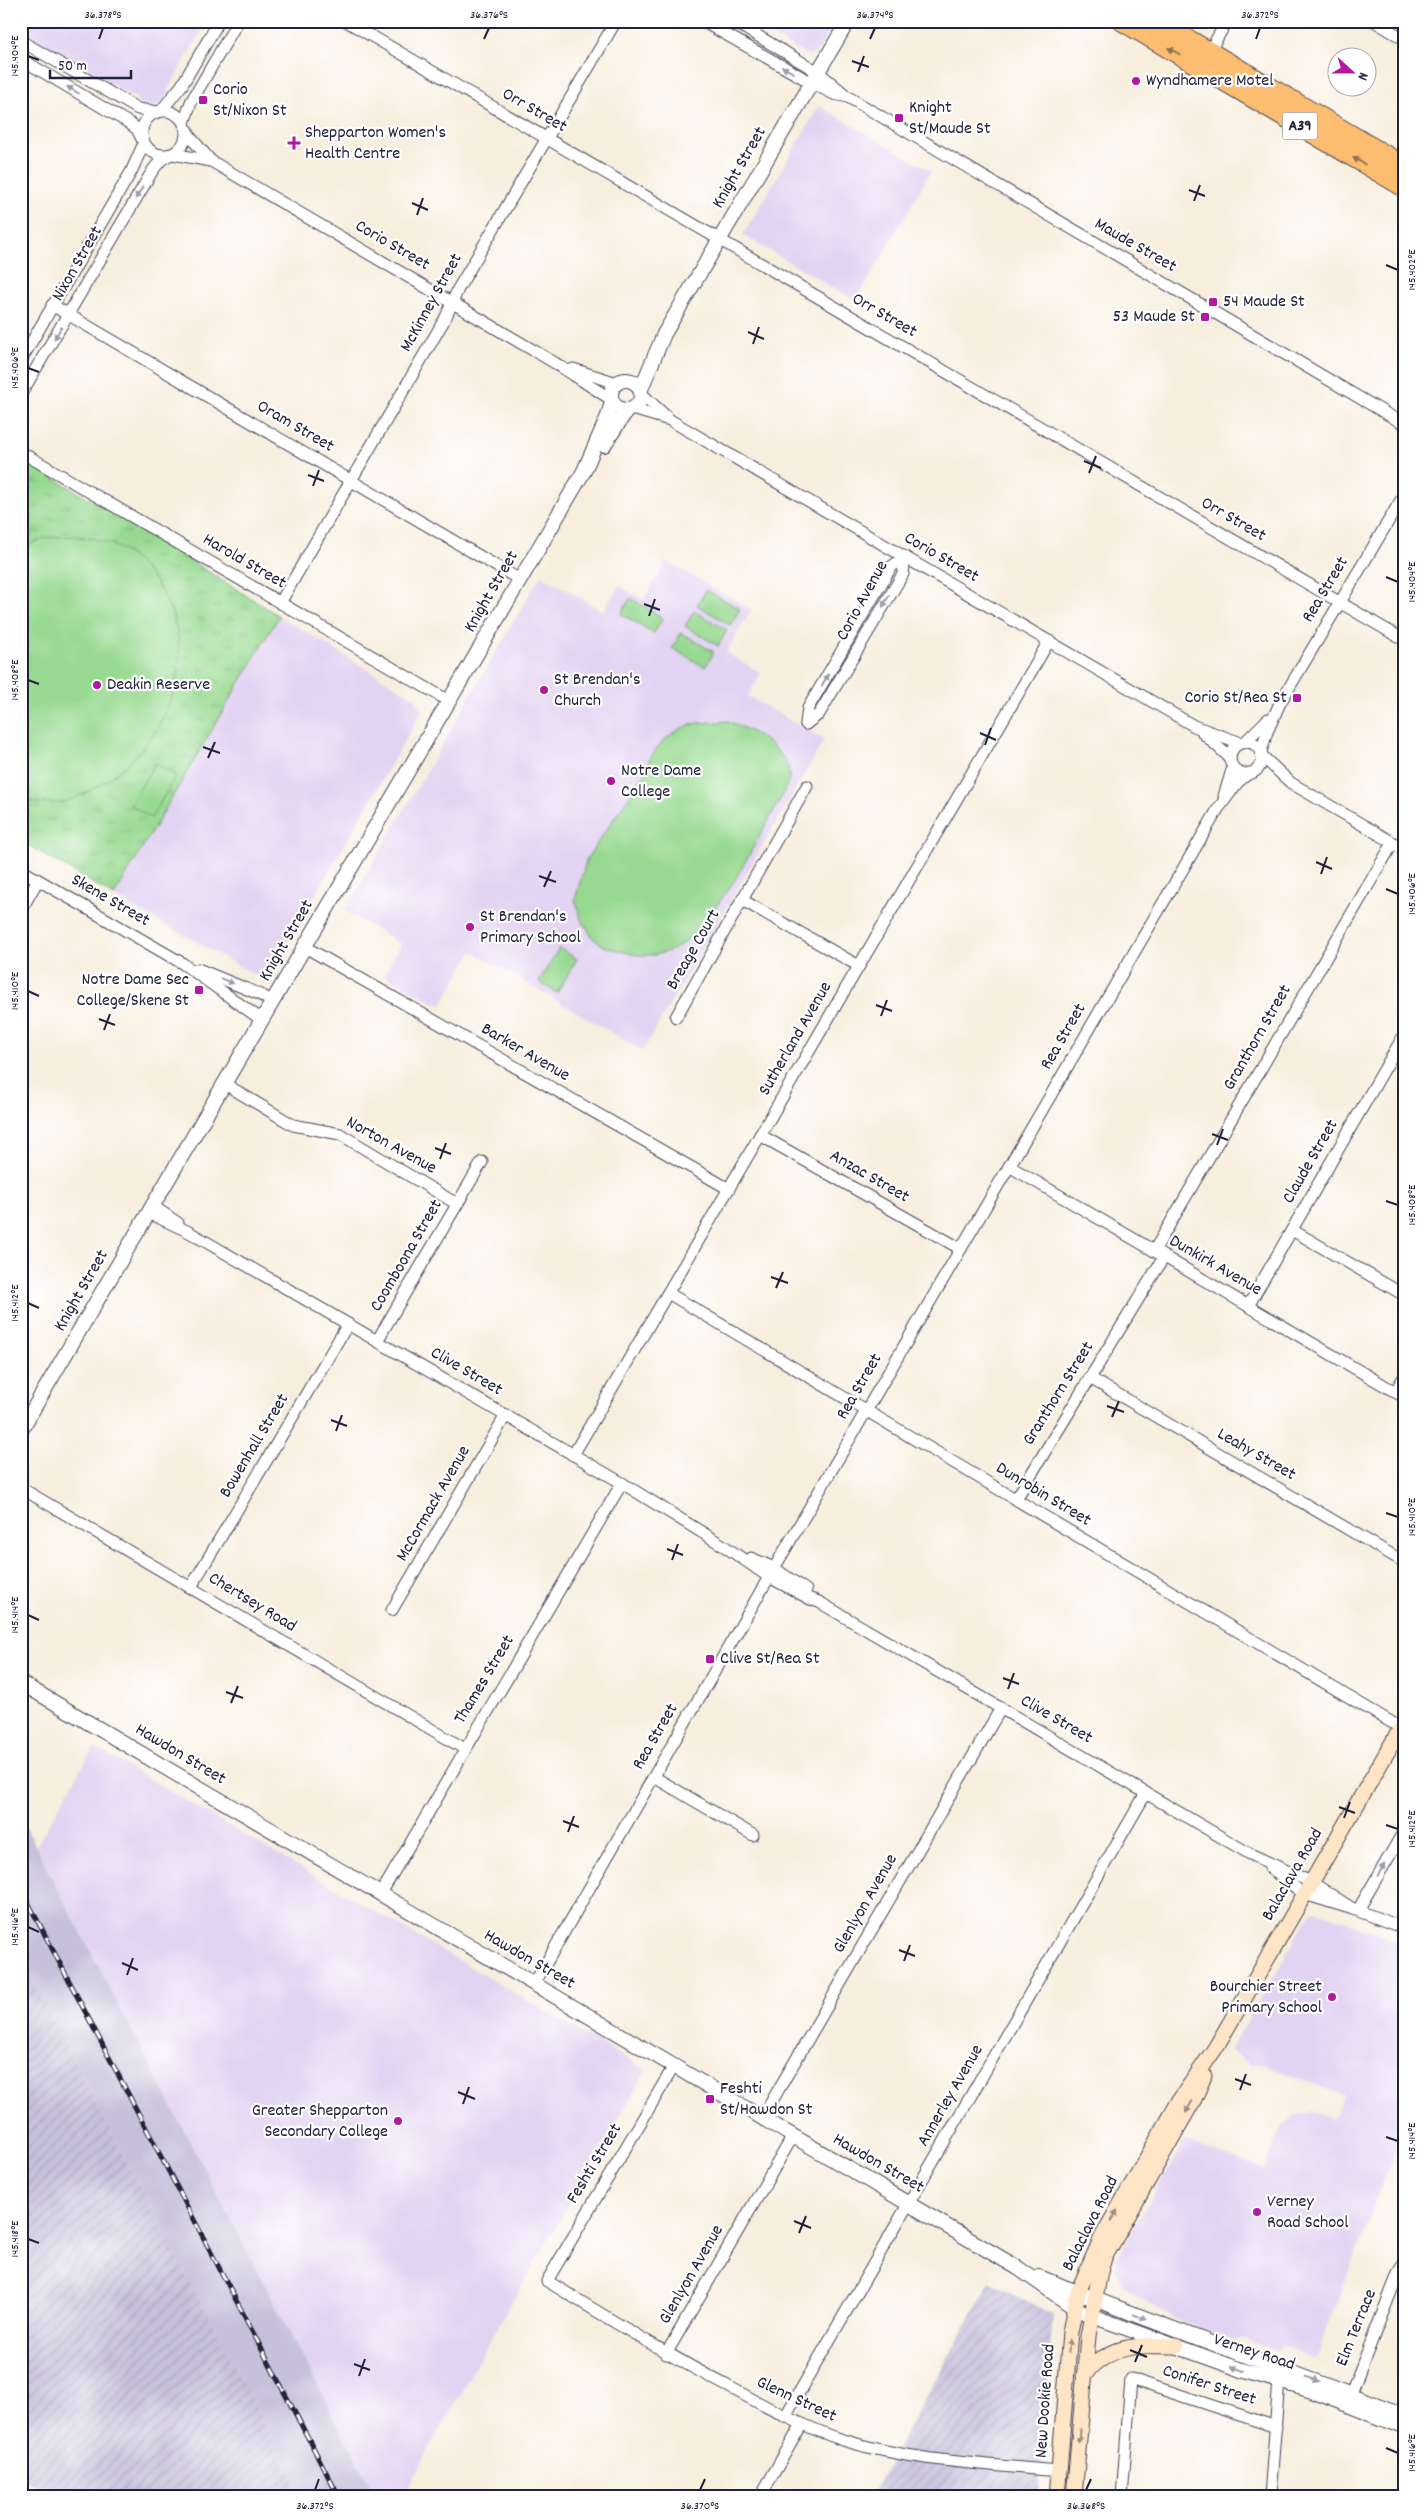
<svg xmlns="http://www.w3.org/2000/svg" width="1425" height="2518" font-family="Dekko,sans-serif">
	<defs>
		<pattern id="industrial-furrows" width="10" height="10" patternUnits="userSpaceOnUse" patternTransform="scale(1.25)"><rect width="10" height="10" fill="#c6c0da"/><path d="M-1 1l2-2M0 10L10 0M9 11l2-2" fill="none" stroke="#aaa5bc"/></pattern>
		<pattern id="grass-tufts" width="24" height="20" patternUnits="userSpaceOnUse" patternTransform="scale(1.25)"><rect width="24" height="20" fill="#97d990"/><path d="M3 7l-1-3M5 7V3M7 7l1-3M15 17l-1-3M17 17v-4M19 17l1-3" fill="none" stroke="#82ba7d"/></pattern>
	</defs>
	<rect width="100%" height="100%" fill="#fff"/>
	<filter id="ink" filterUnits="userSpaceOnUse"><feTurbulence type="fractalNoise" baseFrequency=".02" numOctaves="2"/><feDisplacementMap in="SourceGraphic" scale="10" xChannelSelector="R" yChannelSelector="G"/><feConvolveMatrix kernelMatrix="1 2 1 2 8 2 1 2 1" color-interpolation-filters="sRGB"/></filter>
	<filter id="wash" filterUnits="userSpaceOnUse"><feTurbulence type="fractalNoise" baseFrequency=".0096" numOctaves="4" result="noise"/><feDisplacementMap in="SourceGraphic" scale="20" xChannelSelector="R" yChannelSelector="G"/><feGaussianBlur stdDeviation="1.12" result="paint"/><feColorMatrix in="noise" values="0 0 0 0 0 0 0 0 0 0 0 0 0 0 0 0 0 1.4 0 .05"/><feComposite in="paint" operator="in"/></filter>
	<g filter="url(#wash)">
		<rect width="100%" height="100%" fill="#f8eede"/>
		<g fill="#e3d3f2">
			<polygon points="21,21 207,21 167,91 170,93 161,104 151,107 137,103 137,99 21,31"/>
			<polygon points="748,21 836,21 818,51 812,55 804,54"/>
			<polygon points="819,106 931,171 856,301 743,235"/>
			<polygon points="666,561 751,610 726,653 761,673 748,696 824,740 643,1051 472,951 441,1006 384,975 401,944 345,911 541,575 603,611 619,586 644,600"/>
			<polygon points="279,616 415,698 422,711 267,978 262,979 114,896"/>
			<polygon points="94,1747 646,2070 493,2335 403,2497 376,2497 36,1846"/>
			<polygon points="1316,1910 1404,1944 1404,2128 1315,2360 1282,2347 1278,2352 1245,2339 1229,2339 1173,2318 1124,2288 1116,2269 1117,2256 1185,2141 1265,2169 1281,2128 1293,2116 1313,2112 1334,2118 1344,2096 1263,2064 1250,2064 1230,2050 1312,1911"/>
		</g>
		<g fill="url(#industrial-furrows)">
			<polygon points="21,1958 142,2191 304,2497 66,2497 21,2479"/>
			<polygon points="990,2282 1053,2315 1038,2497 870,2497"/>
		</g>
		<polygon fill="#c6c0da" points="21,1818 376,2497 304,2497 142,2191 21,1958"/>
		<polygon fill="url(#grass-tufts)" stroke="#5c7e66" points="21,459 139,528 279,616 114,896 21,841"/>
		<g fill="#97d990" stroke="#5c7e66">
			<path d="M 69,536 C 105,538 128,547 151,576 C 165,594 175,615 178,638 C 186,699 146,760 94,788 C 84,794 71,801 59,803 C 46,804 33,802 21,800 L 21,548 L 45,538 Z"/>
			<polygon points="706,590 740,609 730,625 697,605"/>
			<polygon points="630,598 663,618 654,633 621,614"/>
			<polygon points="694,611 727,630 718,646 685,626"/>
			<polygon points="681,633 714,652 705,667 672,648"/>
			<path d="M 727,721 C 747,728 787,748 789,773 C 790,781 785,788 782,796 L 735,880 L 699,930 L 675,949 L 656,955 L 636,955 L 605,947 L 593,938 L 581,919 L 575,900 L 587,858 L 644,775 C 650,749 672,727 699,723 C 708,722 717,723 727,721 Z"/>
			<polygon points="155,763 176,776 151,818 130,805"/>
			<polygon points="559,948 577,959 557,993 539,982"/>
		</g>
	</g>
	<g filter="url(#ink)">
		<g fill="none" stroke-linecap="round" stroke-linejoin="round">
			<g stroke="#424153" stroke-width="13">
				<g id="minor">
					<polyline points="346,21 1404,640"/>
					<polyline points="702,21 812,83 834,94 848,97 1404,424"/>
					<polyline points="733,21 818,72 848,97"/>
					<polyline points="1374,21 1404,39"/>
					<polyline points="21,41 138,109 158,112"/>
					<polyline points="1209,52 1227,21"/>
					<polyline points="21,59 129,123 137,129 142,139"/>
					<circle cx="164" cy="133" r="22"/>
					<polyline points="161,111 182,85 219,21"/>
					<polyline points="184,123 191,102 238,21"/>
					<polyline points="186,129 192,139 211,161"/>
					<polyline points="173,154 211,161 555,363 612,400"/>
					<polyline points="52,305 520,580"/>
					<polyline points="21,360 131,172 144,143"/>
					<polyline points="573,369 617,383"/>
					<polyline points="21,394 153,170 161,160 169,155"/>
					<polyline points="642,394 670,420 1194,726 1241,743"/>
					<polyline points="632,409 666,419"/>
					<polyline points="21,452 449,701"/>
					<polyline points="280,603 446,317 458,289 616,21"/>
					<polyline points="806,724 819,714 903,574 905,557"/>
					<polyline points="806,724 808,708 891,567 905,557"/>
					<polyline points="1203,733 1230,758"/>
					<polyline points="1245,742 1268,719"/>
					<circle cx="1246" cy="758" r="16"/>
					<polyline points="1261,752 1267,732 1280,703 1404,495"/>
					<polyline points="1262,756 1291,783 1404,849"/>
					<polyline points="807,786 742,900 859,966"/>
					<polyline points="1224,796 1233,767"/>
					<polyline points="21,870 182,963 262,1020"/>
					<polyline points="21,910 38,880"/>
					<polyline points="305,947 729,1189"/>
					<polyline points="198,969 259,994 273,1002"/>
					<polyline points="676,1017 742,900"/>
					<polyline points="225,1084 293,1125 340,1134 457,1204"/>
					<polyline points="760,1135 961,1249"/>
					<polyline points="1009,1166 1404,1397"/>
					<polyline points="153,1206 178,1223"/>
					<polyline points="149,1213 189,1232 622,1483 724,1546 769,1577 810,1599 819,1602 1250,1854 1311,1882 1353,1909"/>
					<polyline points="1292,1230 1404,1295"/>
					<polyline points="1154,1251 1393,843"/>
					<polyline points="668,1293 1401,1728"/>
					<polyline points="1248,1306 1404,1035"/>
					<polyline points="377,1341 482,1162"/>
					<polyline points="1090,1378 1404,1562"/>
					<polyline points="1395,1392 1404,1377"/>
					<polyline points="573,1455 1049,641"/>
					<polyline points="21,1488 465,1749"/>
					<polyline points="1016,1499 1164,1257"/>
					<polyline points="751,1558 774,1568 806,1590"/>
					<polyline points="191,1587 348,1324"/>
					<polyline points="392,1610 506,1415"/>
					<polyline points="654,1777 753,1835"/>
					<polyline points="1270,1868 1304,1894 1353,1909 1404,1928"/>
					<polyline points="380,1895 622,1483"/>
					<polyline points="1358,1910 1404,1831"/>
					<polyline points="534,1984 769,1577 1218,809 1238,782 1249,773"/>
					<path d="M 674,2066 L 547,2281 C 608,2318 669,2356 733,2389 C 768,2408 804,2427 843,2440 C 913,2462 987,2464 1059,2471"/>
					<polyline points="762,2118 1001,1708"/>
					<polyline points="666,2354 793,2136"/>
					<polyline points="1348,2401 1398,2274 1404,2265"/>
					<polyline points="785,2417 1146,1793"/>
					<polyline points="760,2497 802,2424"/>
					<polyline points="1122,2497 1131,2379 1276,2427"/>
					<polyline points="1270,2497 1279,2380"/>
				</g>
			</g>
			<g stroke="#424153" stroke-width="16">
				<g id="tertiary">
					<circle cx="626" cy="395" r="15"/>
					<polyline points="641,389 664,334 848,21"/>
					<polyline points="604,445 627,410"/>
					<polyline points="21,1430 584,471 608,416 612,402"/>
					<polyline points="21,1683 1018,2268 1075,2308 1092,2316 1242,2370 1312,2391 1404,2427"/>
					<path d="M 1039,2277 C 1160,2326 1283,2368 1404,2415"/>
				</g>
			</g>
			<g stroke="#424153" stroke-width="17">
				<g id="secondary">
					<path d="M 1084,2375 C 1110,2344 1138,2345 1176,2346"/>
					<polyline points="1057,2497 1070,2332 1078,2292 1102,2237 1181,2098 1216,2047 1404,1723"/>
					<polyline points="1074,2497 1088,2336 1100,2272 1104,2258 1194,2099 1204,2076"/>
				</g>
			</g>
			<g stroke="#424153" stroke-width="21">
				<g id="trunk">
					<polyline points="1122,21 1404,187"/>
					<polyline points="1157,21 1404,166"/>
				</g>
			</g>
			<use href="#minor" stroke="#fff" stroke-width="11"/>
			<use href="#tertiary" stroke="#fff" stroke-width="14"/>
			<use href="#secondary" stroke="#fee5c5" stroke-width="15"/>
			<use href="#trunk" stroke="#fcbd6f" stroke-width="19"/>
			<g stroke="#22223b" stroke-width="5">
				<polyline id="rail" points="21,1889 339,2497"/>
			</g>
			<use href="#rail" stroke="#fff" stroke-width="3" stroke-dasharray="9" stroke-linecap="butt"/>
		</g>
		<defs><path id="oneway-solid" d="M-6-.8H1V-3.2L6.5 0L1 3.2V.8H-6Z" transform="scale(1.25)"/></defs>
		<g fill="#8f7055">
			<use href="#oneway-solid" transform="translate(1174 51) rotate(-150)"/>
			<use href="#oneway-solid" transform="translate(1359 161) rotate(-150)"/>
		</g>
		<g fill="#9c9ca7">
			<use href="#oneway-solid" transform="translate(788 70) rotate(-151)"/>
			<use href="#oneway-solid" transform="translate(73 90) rotate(-150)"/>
			<use href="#oneway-solid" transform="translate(139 193) rotate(121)"/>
			<use href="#oneway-solid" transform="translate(58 333) rotate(121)"/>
			<use href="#oneway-solid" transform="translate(886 601) rotate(121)"/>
			<use href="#oneway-solid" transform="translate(825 680) rotate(-60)"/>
			<use href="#oneway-solid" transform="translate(227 981) rotate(22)"/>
			<use href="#oneway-solid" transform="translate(1381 1870) rotate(-60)"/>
			<use href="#oneway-solid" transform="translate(1140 2317) rotate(22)"/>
			<use href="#oneway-solid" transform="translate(1238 2369) rotate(-162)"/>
			<use href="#oneway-solid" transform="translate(1312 2379) rotate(19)"/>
		</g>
		<g fill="#9b8d87">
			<use href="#oneway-solid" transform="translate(1189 2107) rotate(119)"/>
			<use href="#oneway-solid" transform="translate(1114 2216) rotate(-60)"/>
			<use href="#oneway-solid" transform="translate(1069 2346) rotate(-85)"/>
			<use href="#oneway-solid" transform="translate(1079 2436) rotate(94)"/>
		</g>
	</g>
	<path fill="none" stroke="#22223b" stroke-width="2" d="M 99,39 L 103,28M 484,39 L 489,28M 870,39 L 875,28M 1256,39 L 1260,28M 28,56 L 39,60M 852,61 L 869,67M 858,72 L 864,56M 1189,190 L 1205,196M 1194,201 L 1200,185M 412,203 L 428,210M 417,215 L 423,198M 1386,265 L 1398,270M 748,332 L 764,339M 753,344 L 759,327M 28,368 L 39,372M 1084,461 L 1101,468M 1089,473 L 1096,456M 308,475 L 324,481M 313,486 L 319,470M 1386,577 L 1398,582M 644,604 L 660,610M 649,616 L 655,599M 28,680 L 39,684M 980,733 L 996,740M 985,745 L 991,728M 203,747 L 220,753M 208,758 L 215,742M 1316,862 L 1332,869M 1321,874 L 1327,857M 539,876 L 556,882M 544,887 L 551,871M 1386,889 L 1398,894M 28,991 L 39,996M 876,1005 L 892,1011M 881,1016 L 887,1000M 99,1019 L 115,1025M 104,1030 L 110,1014M 1212,1134 L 1228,1140M 1217,1145 L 1223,1129M 435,1148 L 451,1154M 440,1159 L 446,1143M 1386,1201 L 1398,1205M 771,1277 L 788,1283M 776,1288 L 783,1272M 28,1303 L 39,1308M 1107,1406 L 1124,1412M 1112,1417 L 1119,1401M 331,1420 L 347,1426M 336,1431 L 342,1415M 1386,1513 L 1398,1517M 667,1549 L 683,1555M 672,1560 L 678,1544M 28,1615 L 39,1620M 1003,1678 L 1019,1684M 1008,1689 L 1014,1673M 226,1692 L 243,1698M 231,1703 L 238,1686M 1339,1807 L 1355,1813M 1344,1818 L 1350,1802M 563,1821 L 579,1827M 1386,1825 L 1398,1829M 568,1832 L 574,1816M 28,1927 L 39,1932M 899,1950 L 915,1956M 904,1961 L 910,1945M 122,1963 L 138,1970M 127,1975 L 133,1958M 1235,2079 L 1251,2085M 1240,2090 L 1246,2074M 458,2092 L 475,2099M 463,2104 L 469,2087M 1386,2137 L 1398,2141M 794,2221 L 811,2228M 799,2233 L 806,2216M 28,2239 L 39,2243M 1130,2350 L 1147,2357M 1135,2362 L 1142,2345M 354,2364 L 370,2370M 359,2376 L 365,2359M 1386,2448 L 1398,2453M 315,2490 L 319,2479M 700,2490 L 705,2479M 1086,2490 L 1091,2479"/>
	<g fill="#b5179e" stroke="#fff" stroke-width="2">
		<circle cx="1136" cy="81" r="5"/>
		<rect x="198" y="95" width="10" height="10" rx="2.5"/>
		<rect x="894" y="113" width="10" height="10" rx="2.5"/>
		<path d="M291.5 135.5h5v5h5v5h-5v5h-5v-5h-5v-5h5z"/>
		<rect x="1208" y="297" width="10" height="10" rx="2.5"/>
		<rect x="1200" y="312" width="10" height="10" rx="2.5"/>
		<circle cx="97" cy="685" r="5"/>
		<circle cx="544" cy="690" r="5"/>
		<rect x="1292" y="693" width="10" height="10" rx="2.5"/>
		<circle cx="611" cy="781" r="5"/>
		<circle cx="470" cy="927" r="5"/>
		<rect x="194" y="985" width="10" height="10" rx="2.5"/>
		<rect x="705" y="1654" width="10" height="10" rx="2.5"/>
		<circle cx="1332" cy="1997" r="5"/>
		<rect x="705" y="2094" width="10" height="10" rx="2.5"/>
		<circle cx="398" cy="2121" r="5"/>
		<circle cx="1257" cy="2212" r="5"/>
	</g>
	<g text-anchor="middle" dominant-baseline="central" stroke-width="4.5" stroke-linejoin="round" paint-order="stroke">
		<rect fill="#fff" stroke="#646476" stroke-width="1" x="1282.5" y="112.5" width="35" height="27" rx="4"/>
		<g font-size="16" font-weight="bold" fill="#22223b">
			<text x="1300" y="126">A39</text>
		</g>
		<g font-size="18" fill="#22223b" stroke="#fff" text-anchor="start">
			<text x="1146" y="81">Wyndhamere Motel</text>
			<text x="213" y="90">Corio<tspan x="213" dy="21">St/Nixon St</tspan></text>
			<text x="909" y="108">Knight<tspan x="909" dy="21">St/Maude St</tspan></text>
			<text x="305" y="133">Shepparton Women's<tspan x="305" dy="21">Health Centre</tspan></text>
			<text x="1223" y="302">54 Maude St</text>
			<text x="1195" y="317" text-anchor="end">53 Maude St</text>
			<text x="554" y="680">St Brendan's<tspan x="554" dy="21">Church</tspan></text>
			<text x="107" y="685">Deakin Reserve</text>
			<text x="1287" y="698" text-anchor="end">Corio St/Rea St</text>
			<text x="621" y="771">Notre Dame<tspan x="621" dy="21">College</tspan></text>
			<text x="480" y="917">St Brendan's<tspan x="480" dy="21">Primary School</tspan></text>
			<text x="189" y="980" text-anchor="end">Notre Dame Sec<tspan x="189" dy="21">College/Skene St</tspan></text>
			<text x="720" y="1659">Clive St/Rea St</text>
			<text x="1322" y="1987" text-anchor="end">Bourchier Street<tspan x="1322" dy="21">Primary School</tspan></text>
			<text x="720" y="2089">Feshti<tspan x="720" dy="21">St/Hawdon St</tspan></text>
			<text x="388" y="2111" text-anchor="end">Greater Shepparton<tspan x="388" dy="21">Secondary College</tspan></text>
			<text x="1267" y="2202">Verney<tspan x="1267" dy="21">Road School</tspan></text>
		</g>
		<g font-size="18" fill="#22223b" stroke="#fff">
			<text transform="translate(534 111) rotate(30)">Orr Street</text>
			<text transform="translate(740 168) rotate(-60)">Knight Street</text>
			<text transform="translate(392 246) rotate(30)">Corio Street</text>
			<text transform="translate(1135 246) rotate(30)">Maude Street</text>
			<text transform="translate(78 264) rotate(-60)">Nixon Street</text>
			<text transform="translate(432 303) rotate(-61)">McKinney Street</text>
			<text transform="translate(884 316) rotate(30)">Orr Street</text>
			<text transform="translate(295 427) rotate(30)">Oram Street</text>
			<text transform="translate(1233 520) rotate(30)">Orr Street</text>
			<text transform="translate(941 558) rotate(30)">Corio Street</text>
			<text transform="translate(244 562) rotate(30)">Harold Street</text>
			<text transform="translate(1326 590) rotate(-59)">Rea Street</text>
			<text transform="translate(492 592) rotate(-60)">Knight Street</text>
			<text transform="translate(863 601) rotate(-61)">Corio Avenue</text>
			<text transform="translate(110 901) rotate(30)">Skene Street</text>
			<text transform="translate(287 941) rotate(-60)">Knight Street</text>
			<text transform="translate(694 950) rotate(-60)">Breage Court</text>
			<text transform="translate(1064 1037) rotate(-60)">Rea Street</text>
			<text transform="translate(1258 1038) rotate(-60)">Granthorn Street</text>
			<text transform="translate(796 1039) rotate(-60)">Sutherland Avenue</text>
			<text transform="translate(525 1053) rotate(30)">Barker Avenue</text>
			<text transform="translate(391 1146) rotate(29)">Norton Avenue</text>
			<text transform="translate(1311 1162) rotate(-60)">Claude Street</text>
			<text transform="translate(869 1177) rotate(30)">Anzac Street</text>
			<text transform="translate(407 1256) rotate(-60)">Coomboona Street</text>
			<text transform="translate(1215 1266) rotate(30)">Dunkirk Avenue</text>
			<text transform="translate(82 1291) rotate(-60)">Knight Street</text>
			<text transform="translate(466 1372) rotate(30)">Clive Street</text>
			<text transform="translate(860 1387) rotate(-60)">Rea Street</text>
			<text transform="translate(1059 1394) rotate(-58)">Granthorn Street</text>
			<text transform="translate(255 1446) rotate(-59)">Bowenhall Street</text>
			<text transform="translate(1256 1455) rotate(30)">Leahy Street</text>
			<text transform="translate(1043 1495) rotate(31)">Dunrobin Street</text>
			<text transform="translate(434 1504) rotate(-60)">McCormack Avenue</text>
			<text transform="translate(252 1603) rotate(31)">Chertsey Road</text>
			<text transform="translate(485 1680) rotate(-59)">Thames Street</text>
			<text transform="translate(1056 1720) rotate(30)">Clive Street</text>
			<text transform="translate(656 1737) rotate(-60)">Rea Street</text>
			<text transform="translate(180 1755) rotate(31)">Hawdon Street</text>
			<text transform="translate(1293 1875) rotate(-60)">Balaclava Road</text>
			<text transform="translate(866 1904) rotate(-60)">Glenlyon Avenue</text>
			<text transform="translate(529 1960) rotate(30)">Hawdon Street</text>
			<text transform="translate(951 2096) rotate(-60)">Annerley Avenue</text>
			<text transform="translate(595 2164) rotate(-59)">Feshti Street</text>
			<text transform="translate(878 2164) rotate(30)">Hawdon Street</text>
			<text transform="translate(1091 2224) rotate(-63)">Balaclava Road</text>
			<text transform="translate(692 2275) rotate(-60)">Glenlyon Avenue</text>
			<text transform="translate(1357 2328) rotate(-68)">Elm Terrace</text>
			<text transform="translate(1254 2353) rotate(18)">Verney Road</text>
			<text transform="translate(1209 2386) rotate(18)">Conifer Street</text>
			<text transform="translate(796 2400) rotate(25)">Glenn Street</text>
			<text transform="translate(1046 2401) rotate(-86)">New Dookie Road</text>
		</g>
	</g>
	<rect width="1425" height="2518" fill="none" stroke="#fff" stroke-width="55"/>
	<g transform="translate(1352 72) rotate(111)"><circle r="24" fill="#ffffff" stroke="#a7a7b1"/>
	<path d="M0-4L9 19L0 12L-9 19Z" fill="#b5179e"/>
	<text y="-8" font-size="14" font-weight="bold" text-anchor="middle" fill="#22223b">N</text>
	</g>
	<path d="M50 70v8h81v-8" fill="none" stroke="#22223b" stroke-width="2.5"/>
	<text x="58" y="70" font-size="15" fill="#22223b" stroke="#ffffff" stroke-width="4" paint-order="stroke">50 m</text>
	<rect x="28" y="28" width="1370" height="2462" fill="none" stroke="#22223b" stroke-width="2"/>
	<g font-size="12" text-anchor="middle" fill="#22223b">
		<text x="103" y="18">36.378°S</text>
		<text x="489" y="18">36.376°S</text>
		<text x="875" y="18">36.374°S</text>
		<text x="1260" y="18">36.372°S</text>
		<text transform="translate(14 56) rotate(-90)" y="4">145.404°E</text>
		<text transform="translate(1411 270) rotate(-90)" y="4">145.402°E</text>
		<text transform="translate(14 368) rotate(-90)" y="4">145.406°E</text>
		<text transform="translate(1411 582) rotate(-90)" y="4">145.404°E</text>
		<text transform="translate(14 680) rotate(-90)" y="4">145.408°E</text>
		<text transform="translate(1411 894) rotate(-90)" y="4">145.406°E</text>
		<text transform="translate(14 991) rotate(-90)" y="4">145.410°E</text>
		<text transform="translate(1411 1205) rotate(-90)" y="4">145.408°E</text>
		<text transform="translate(14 1303) rotate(-90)" y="4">145.412°E</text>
		<text transform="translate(1411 1517) rotate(-90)" y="4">145.410°E</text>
		<text transform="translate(14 1615) rotate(-90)" y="4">145.414°E</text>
		<text transform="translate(1411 1829) rotate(-90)" y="4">145.412°E</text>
		<text transform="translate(14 1927) rotate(-90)" y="4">145.416°E</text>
		<text transform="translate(1411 2141) rotate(-90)" y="4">145.414°E</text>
		<text transform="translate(14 2239) rotate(-90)" y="4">145.418°E</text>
		<text transform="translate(1411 2453) rotate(-90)" y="4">145.416°E</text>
		<text x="315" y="2509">36.372°S</text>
		<text x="700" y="2509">36.370°S</text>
		<text x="1086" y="2509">36.368°S</text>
	</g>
</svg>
